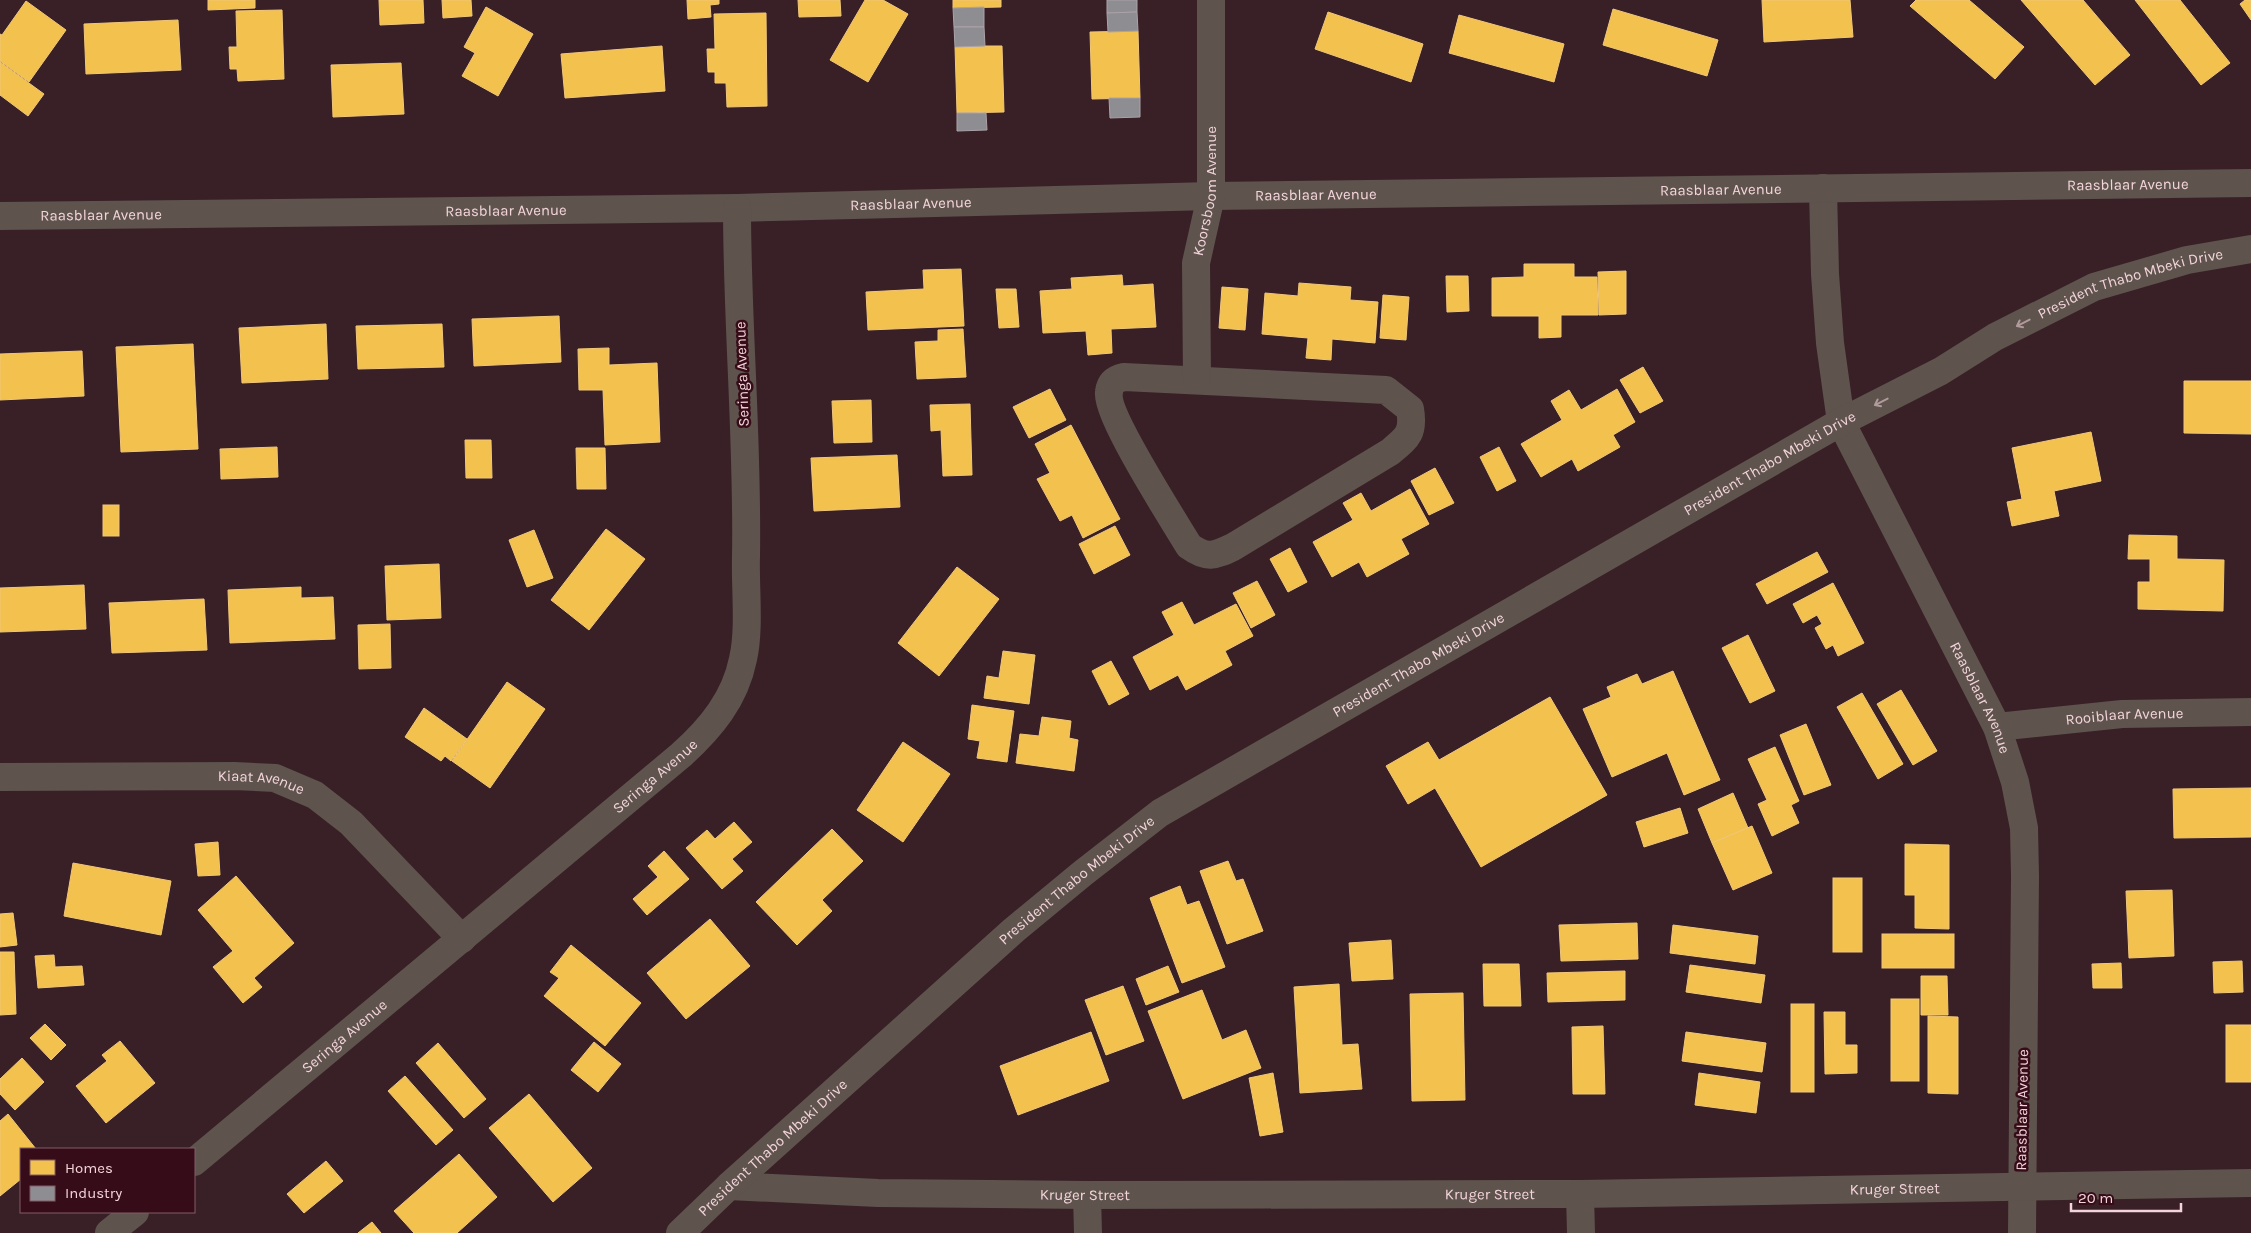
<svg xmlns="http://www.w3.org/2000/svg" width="2251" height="1233" font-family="Karla,sans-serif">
	<rect width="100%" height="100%" fill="#382026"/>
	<g fill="#f2c14e" stroke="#f2c778">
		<polygon points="208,0 255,0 255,8 208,10"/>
		<polygon points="379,0 423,0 424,23 380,25"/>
		<polygon points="442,0 471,0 472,16 443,18"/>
		<polygon points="687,0 719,0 719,4 710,5 711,17 688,19"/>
		<polygon points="798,0 840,0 841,16 799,17"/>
		<polygon points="865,0 883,0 908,14 868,82 830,60"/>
		<polygon points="953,0 1001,0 1001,7 953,8"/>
		<polygon points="1762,0 1850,0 1853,37 1764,42"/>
		<polygon points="1916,0 1969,0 2024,47 1995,79 1910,6"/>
		<polygon points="2021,0 2083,0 2130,55 2095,85"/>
		<polygon points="2135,0 2180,0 2230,63 2201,85"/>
		<polygon points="2245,0 2251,0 2251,20 2240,4"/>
		<polygon points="26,1 66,30 29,82 0,61 0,34 2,35"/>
		<polygon points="486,7 533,34 498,96 462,76 475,53 464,47"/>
		<polygon points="1613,9 1718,40 1707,76 1603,45"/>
		<polygon points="282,10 284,79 238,81 237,69 230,69 229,47 237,47 236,11"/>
		<polygon points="1328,12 1423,44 1411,82 1315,49"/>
		<polygon points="766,13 767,106 727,107 726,83 715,83 715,72 708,72 707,49 715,49 714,14"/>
		<polygon points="1459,15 1564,44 1554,82 1449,53"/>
		<polygon points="178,20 181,70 86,74 84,24"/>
		<polygon points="1138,31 1140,98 1092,99 1090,32"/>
		<polygon points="662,46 665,91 565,98 561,54"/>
		<polygon points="985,46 1002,46 1004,112 957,113 955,47"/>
		<polygon points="0,62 44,94 28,116 0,95"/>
		<polygon points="401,63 404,114 333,117 331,65"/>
		<polygon points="1524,264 1574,264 1574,277 1597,277 1598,315 1561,315 1561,337 1539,338 1539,316 1492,316 1492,278 1524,277"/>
		<polygon points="961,269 964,326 868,330 866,292 924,289 923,270"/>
		<polygon points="1626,271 1626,314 1599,315 1598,272"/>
		<polygon points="1122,275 1123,286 1153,284 1156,327 1111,329 1112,353 1088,355 1086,331 1043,333 1040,291 1072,289 1071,278"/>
		<polygon points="1446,276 1468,276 1469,311 1447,312"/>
		<polygon points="1299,283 1351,287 1350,300 1378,302 1375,343 1332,339 1331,360 1306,358 1308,338 1262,334 1265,293 1298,296"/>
		<polygon points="1222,287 1248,289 1245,330 1219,328"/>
		<polygon points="996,289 1016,289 1019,327 999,328"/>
		<polygon points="1383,295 1409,297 1406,340 1380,338"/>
		<polygon points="559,316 561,362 474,366 472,319"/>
		<polygon points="326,324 328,379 242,383 239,328"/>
		<polygon points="442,324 444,367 358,369 356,326"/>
		<polygon points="963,329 966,377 917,379 915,342 938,341 938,330"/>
		<polygon points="193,344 198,449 121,452 116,347"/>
		<polygon points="609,348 609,365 657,363 660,442 605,445 603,390 579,390 578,349"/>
		<polygon points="82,351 84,396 0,400 0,354"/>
		<polygon points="1643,367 1663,401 1640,413 1620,380"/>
		<polygon points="2184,381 2251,381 2251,434 2184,433"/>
		<polygon points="1050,389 1066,420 1029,438 1013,407"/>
		<polygon points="1617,389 1635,422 1613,435 1620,447 1578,471 1572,459 1541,477 1521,444 1562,420 1551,401 1569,390 1581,410"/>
		<polygon points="871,400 872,442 834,443 832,401"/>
		<polygon points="970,404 972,475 943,476 941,430 931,431 930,405"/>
		<polygon points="1071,425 1120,519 1083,538 1072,515 1060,521 1037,479 1050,473 1035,444"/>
		<polygon points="2091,432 2101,481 2054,491 2059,516 2012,526 2007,502 2022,499 2012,448"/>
		<polygon points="465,440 491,440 492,478 466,478"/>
		<polygon points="277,447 278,477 221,479 220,449"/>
		<polygon points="1499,447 1516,481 1497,491 1480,457"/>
		<polygon points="576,448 605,448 606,489 577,489"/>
		<polygon points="897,455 900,507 814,511 811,458"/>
		<polygon points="1435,468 1454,503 1429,515 1411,481"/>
		<polygon points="1410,489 1429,524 1401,539 1409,554 1367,577 1359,562 1332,577 1313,542 1353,520 1343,503 1361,493 1371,511"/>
		<rect x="103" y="505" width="16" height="31"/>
		<polygon points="1115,526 1130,555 1094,574 1079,544"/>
		<polygon points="606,529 645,559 589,630 551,600"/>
		<polygon points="534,530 553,578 527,587 509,540"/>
		<polygon points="2129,535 2177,536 2177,559 2224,560 2223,611 2138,609 2138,582 2150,582 2150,559 2128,559"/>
		<polygon points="1290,548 1307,582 1288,592 1270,559"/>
		<polygon points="1817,552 1828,572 1767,604 1756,584"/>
		<polygon points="439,564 441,618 387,620 385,566"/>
		<polygon points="957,567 999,599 939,676 898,643"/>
		<polygon points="1257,581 1275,615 1251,628 1233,593"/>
		<polygon points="1833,583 1864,643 1838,656 1833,645 1826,649 1815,628 1822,624 1817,615 1803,623 1793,604"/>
		<polygon points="84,585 86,629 0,632 0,588"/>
		<polygon points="301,587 301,598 333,597 335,639 230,643 228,590"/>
		<polygon points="204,599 207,650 112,653 109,603"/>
		<polygon points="1182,602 1194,625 1236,604 1253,636 1225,651 1232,665 1186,690 1178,675 1150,690 1133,657 1174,635 1162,612"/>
		<polygon points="390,624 391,668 359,669 358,625"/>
		<polygon points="1748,635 1775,691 1750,703 1722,648"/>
		<polygon points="1003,651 1035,655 1029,704 984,698 987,676 999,678"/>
		<polygon points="1111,661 1129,694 1109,705 1092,671"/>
		<polygon points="1673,671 1720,780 1684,795 1667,753 1612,777 1583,709 1611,697 1607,687 1637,674 1642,684"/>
		<polygon points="507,682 545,709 490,788 452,761"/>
		<polygon points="1901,690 1937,751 1913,765 1877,704"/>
		<polygon points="1862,693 1903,764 1878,779 1837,707"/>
		<polygon points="1550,697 1607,795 1481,867 1435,788 1408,804 1386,766 1428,742 1439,760"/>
		<polygon points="972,705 1014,711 1007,762 977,758 980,741 968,739"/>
		<polygon points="424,708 467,739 451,761 445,756 441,761 405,737"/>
		<polygon points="1042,717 1071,721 1069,738 1078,740 1074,771 1016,763 1020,734 1039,736"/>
		<polygon points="1806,724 1831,785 1804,795 1780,735"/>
		<polygon points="903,742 950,774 903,842 857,810"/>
		<polygon points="1775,747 1799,801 1791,805 1799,823 1772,836 1758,804 1767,800 1748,759"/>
		<polygon points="2251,788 2251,837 2174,838 2173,789"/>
		<polygon points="1733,793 1748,828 1712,843 1698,809"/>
		<polygon points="1680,808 1688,833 1644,847 1636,822"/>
		<polygon points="734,822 752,842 732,859 743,871 722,889 686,848 707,830 715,839"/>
		<polygon points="1752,826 1772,873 1733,890 1712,843"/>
		<polygon points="832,829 863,861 822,900 832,911 797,945 756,902"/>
		<polygon points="218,842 220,875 198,876 195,844"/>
		<polygon points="1905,844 1949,845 1949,929 1915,928 1915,895 1905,895"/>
		<polygon points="664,851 689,879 647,915 633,899 658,877 648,866"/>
		<polygon points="1228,861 1236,881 1243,879 1263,931 1227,944 1200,871"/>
		<polygon points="73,863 171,881 161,935 64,916"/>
		<polygon points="236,876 294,943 254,978 262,987 243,1003 213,967 233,951 198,910"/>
		<rect x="1833" y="878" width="29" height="74"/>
		<polygon points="1180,886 1187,905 1199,901 1225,967 1182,983 1150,898"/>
		<polygon points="2172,890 2174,956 2129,958 2126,891"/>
		<polygon points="13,913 17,945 0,947 0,914"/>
		<polygon points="710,919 750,966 686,1019 647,973"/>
		<polygon points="1637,923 1638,959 1561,961 1559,925"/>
		<polygon points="1673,925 1758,936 1755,964 1670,953"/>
		<rect x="1882" y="934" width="72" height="34"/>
		<polygon points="1391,940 1393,979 1352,981 1349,943"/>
		<polygon points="571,945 641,1003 605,1046 544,996 559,978 550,972"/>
		<polygon points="0,952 14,952 16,1014 0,1015"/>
		<polygon points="54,955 55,967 82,966 84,985 38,988 35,956"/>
		<polygon points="2242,961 2243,992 2214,993 2213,962"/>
		<polygon points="2121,963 2122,988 2093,988 2092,964"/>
		<polygon points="1483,964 1519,964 1521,1006 1484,1006"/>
		<polygon points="1690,965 1765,975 1761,1003 1686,992"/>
		<polygon points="1168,966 1179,992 1146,1005 1136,979"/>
		<polygon points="1625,971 1625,1000 1548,1002 1547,973"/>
		<polygon points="1921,976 1947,976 1948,1015 1921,1015"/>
		<polygon points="1339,984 1342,1045 1358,1044 1362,1089 1300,1093 1294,987"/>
		<polygon points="1123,986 1144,1041 1106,1055 1085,1000"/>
		<polygon points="1202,990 1222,1040 1246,1030 1261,1068 1183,1099 1148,1011"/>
		<polygon points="1463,993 1465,1100 1412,1101 1410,994"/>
		<rect x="1891" y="999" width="28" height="82"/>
		<rect x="1791" y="1004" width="23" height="88"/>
		<polygon points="1824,1012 1845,1012 1845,1045 1857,1045 1857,1073 1825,1074"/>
		<polygon points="1928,1016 1958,1017 1958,1094 1928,1093"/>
		<polygon points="45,1024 66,1045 51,1060 30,1038"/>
		<rect x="2226" y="1025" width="25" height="57"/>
		<polygon points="1603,1026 1605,1094 1573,1094 1572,1027"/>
		<polygon points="1091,1032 1109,1081 1018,1115 1000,1066"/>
		<polygon points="1686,1032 1766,1043 1762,1072 1682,1061"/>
		<polygon points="120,1041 155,1083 106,1123 76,1086 107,1061 102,1055"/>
		<polygon points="594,1042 621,1064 598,1092 571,1070"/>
		<polygon points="438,1043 486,1099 464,1118 416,1063"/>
		<polygon points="22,1058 44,1082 15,1110 0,1094 0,1079"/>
		<polygon points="1273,1073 1283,1132 1260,1136 1249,1078"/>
		<polygon points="1699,1073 1760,1082 1756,1113 1695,1105"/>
		<polygon points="405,1076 453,1130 436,1145 388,1091"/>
		<polygon points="529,1094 592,1168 553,1202 489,1128"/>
		<polygon points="8,1114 36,1149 21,1149 21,1179 0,1196 0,1121"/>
		<polygon points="459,1154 497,1197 457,1233 414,1233 394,1211"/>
		<polygon points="326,1161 343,1181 304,1213 287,1194"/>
		<polygon points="372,1222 381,1233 358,1233"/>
	</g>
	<g fill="#8d8d92" stroke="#aca2a8">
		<polygon points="1107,0 1137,0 1137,12 1107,13"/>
		<polygon points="984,7 984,27 954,27 953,8"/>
		<polygon points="1137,12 1138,31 1108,32 1107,13"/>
		<polygon points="954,27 984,27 985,46 955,47"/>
		<polygon points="1109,98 1140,98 1140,117 1110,118"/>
		<polygon points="957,113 986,113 987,130 957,131"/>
	</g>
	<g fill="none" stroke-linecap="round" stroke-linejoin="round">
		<g stroke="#5e534d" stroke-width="28">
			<path id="s1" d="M 1823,188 L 1825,274 L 1830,343 L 1841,422 L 1997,727 L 2015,782 L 2024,828 L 2025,876 L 2022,1233"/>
			<path id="s2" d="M 0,216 L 737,208 L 1211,196 L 2251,183"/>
			<path d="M 1124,377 L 1386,390 L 1410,409 C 1414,433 1408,437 1390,452 L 1233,547 C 1214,556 1207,559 1189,546 C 1174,521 1105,414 1109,392 C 1110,383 1115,379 1124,377 Z"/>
			<path id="s3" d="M 1197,380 L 1196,263 L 1211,196 L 1211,0"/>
			<path id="s4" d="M 1997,727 L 2122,714 L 2251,712"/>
			<path id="s5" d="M 0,777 L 234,776 L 275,778 L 315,795 L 351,823 L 462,939"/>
			<path id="s6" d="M 194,1162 L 681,755 C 711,728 735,699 743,659 C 750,629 745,588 746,556 C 748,440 737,324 737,208"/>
			<path id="s7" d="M 729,1186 L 878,1193 L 1087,1195 L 1580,1194 L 2251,1183"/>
			<polyline points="1580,1194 1581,1233"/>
			<polyline points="1087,1195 1088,1233"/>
			<polyline points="109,1233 135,1212"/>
			<path id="s8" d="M 680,1233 L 729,1186 L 1014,930 L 1083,873 L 1160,813 L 1841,422 L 1941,371 L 1995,337 L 2094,287 L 2187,260 L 2251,249"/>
		</g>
	</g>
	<defs><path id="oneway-shaft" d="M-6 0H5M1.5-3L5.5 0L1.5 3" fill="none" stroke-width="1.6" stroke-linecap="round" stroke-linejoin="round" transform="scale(1.25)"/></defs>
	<g stroke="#b09a9b">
		<use href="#oneway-shaft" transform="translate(2023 323) rotate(153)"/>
		<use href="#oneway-shaft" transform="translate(1881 402) rotate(153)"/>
	</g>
	<g text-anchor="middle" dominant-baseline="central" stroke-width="5" stroke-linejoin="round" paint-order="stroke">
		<g font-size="15" fill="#f3d4da" stroke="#360c19">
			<text stroke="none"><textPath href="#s2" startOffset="2128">Raasblaar Avenue</textPath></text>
			<text stroke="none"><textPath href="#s3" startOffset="190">Koorsboom Avenue</textPath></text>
			<text stroke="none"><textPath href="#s2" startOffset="1721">Raasblaar Avenue</textPath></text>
			<text stroke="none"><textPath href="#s2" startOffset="1316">Raasblaar Avenue</textPath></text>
			<text stroke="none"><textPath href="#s2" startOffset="911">Raasblaar Avenue</textPath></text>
			<text stroke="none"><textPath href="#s2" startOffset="506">Raasblaar Avenue</textPath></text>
			<text stroke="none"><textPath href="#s2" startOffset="101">Raasblaar Avenue</textPath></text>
			<text stroke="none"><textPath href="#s8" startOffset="1746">President Thabo Mbeki Drive</textPath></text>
			<text transform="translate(742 374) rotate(-92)">Seringa Avenue</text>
			<text stroke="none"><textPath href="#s8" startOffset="1341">President Thabo Mbeki Drive</textPath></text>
			<text stroke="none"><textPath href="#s8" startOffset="936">President Thabo Mbeki Drive</textPath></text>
			<text stroke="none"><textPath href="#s1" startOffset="544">Raasblaar Avenue</textPath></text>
			<text stroke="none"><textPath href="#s4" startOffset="128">Rooiblaar Avenue</textPath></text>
			<text stroke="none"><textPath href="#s6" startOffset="601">Seringa Avenue</textPath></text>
			<text stroke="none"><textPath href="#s5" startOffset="262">Kiaat Avenue</textPath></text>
			<text stroke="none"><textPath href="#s8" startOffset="531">President Thabo Mbeki Drive</textPath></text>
			<text stroke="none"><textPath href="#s6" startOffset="196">Seringa Avenue</textPath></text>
			<text transform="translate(2022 1110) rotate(-89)">Raasblaar Avenue</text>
			<text stroke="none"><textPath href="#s8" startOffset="126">President Thabo Mbeki Drive</textPath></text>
			<text stroke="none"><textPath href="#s7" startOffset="1166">Kruger Street</textPath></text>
			<text stroke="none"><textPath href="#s7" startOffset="761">Kruger Street</textPath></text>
			<text stroke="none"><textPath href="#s7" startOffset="356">Kruger Street</textPath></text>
		</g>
	</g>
	<rect x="20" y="1148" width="175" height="65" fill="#360c19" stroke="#825c66"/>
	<rect x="30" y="1160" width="25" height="15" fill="#f2c14e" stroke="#825c66"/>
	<text x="65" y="1173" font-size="15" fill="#f3d4da">Homes</text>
	<rect x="30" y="1186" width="25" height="15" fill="#8d8d92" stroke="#825c66"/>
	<text x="65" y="1198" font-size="15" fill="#f3d4da">Industry</text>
	<path d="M2071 1203v8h110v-8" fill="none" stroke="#f3d4da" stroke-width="2.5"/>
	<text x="2078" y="1203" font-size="15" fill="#f3d4da" stroke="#360c19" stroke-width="4" paint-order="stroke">20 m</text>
</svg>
